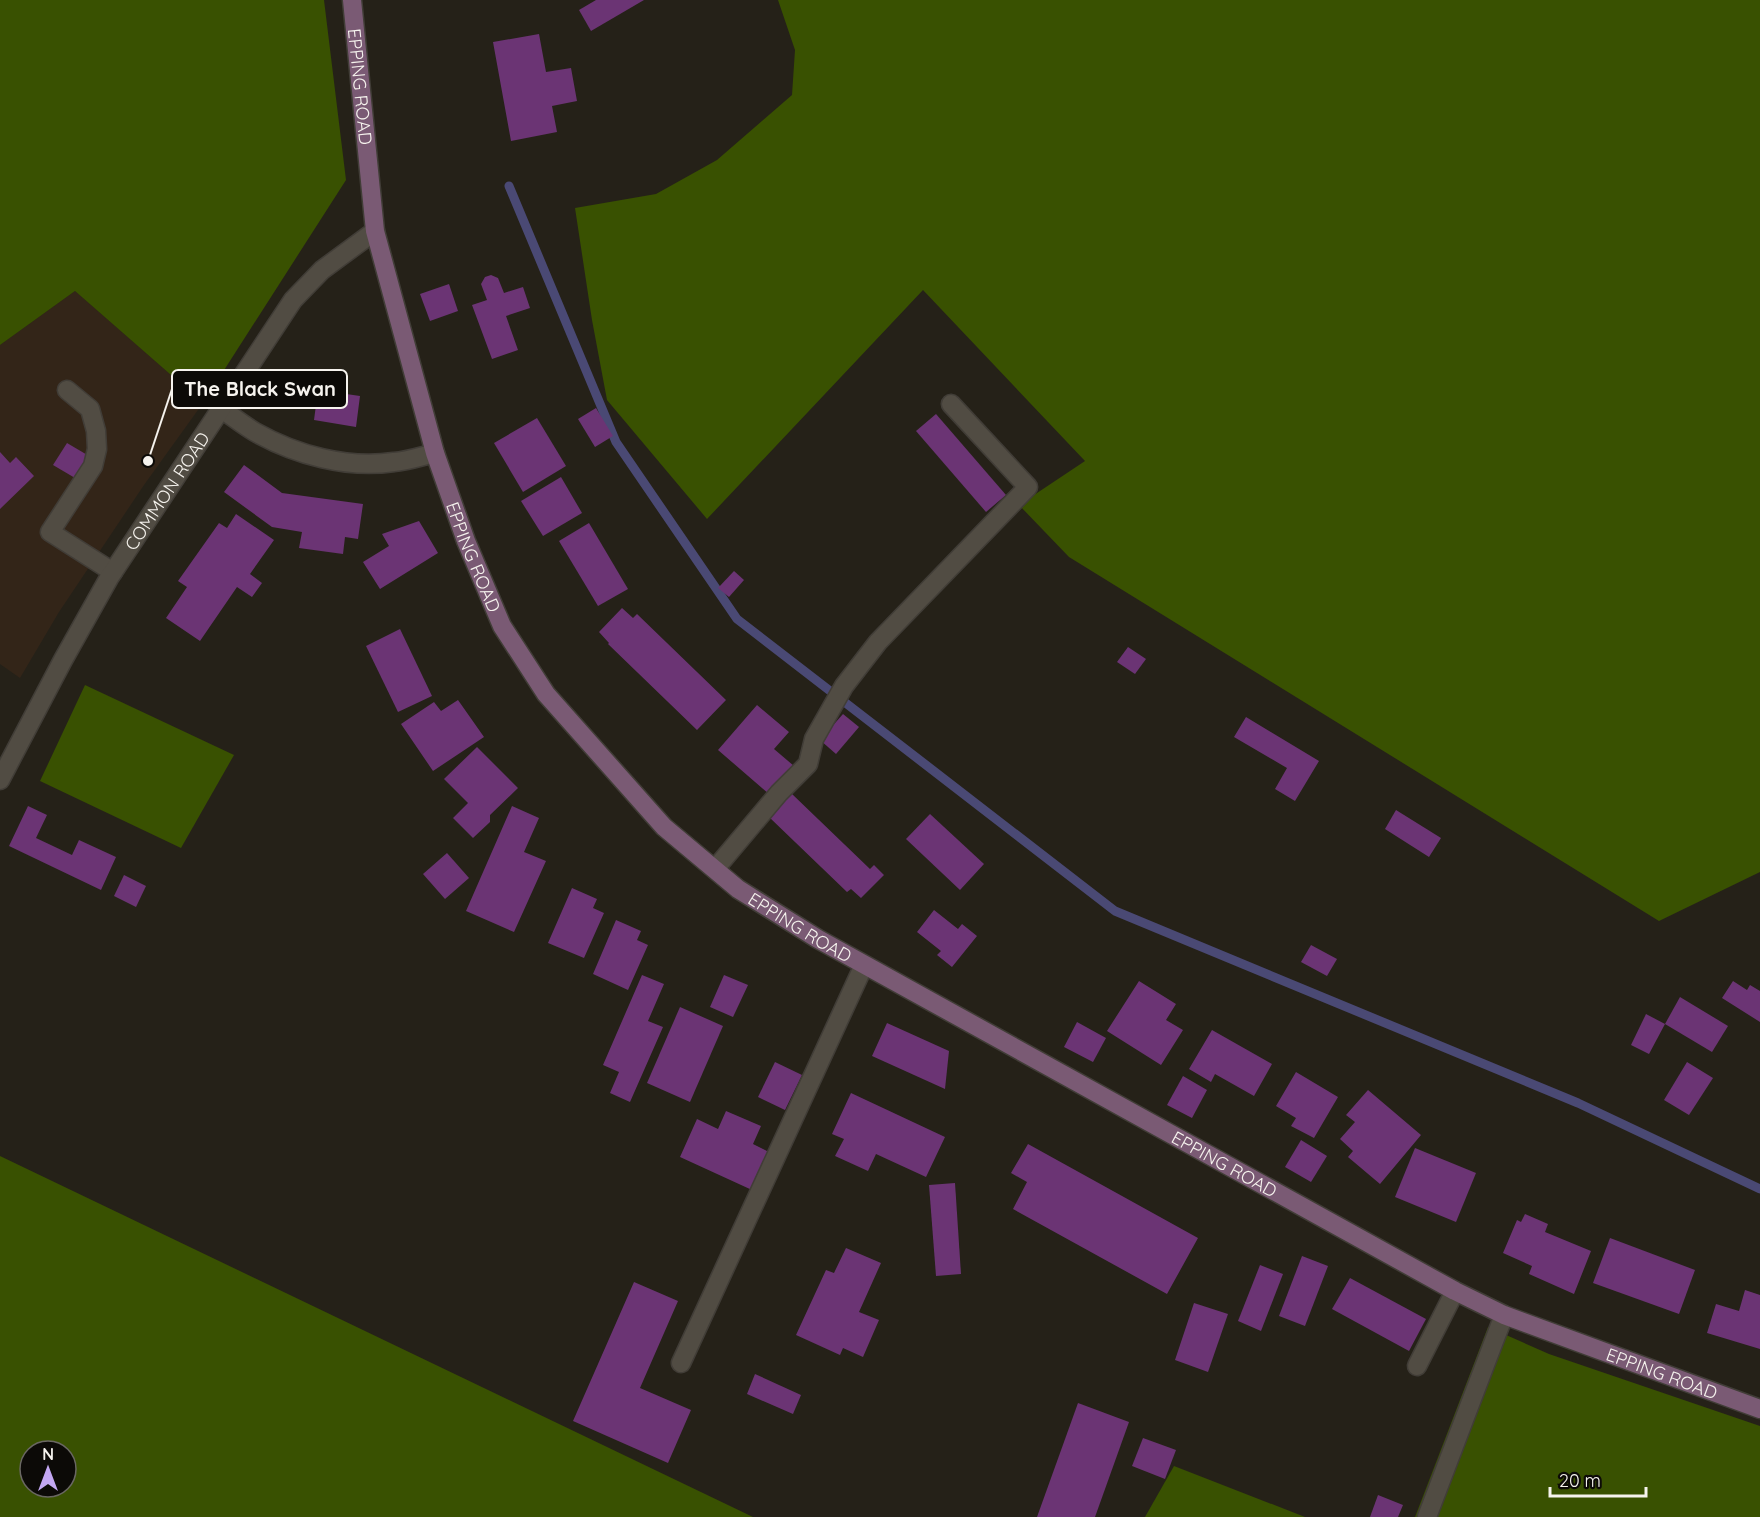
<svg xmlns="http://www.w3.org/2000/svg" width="1760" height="1517" font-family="Quicksand,sans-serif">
	<rect width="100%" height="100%" fill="#252118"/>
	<polygon fill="#332518" points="75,291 203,403 144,485 59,612 20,678 0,664 0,345"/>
	<g fill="#395101" fill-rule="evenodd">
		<polygon points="0,0 324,0 346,180 203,403 75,291 0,345"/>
		<polygon points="778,0 1760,0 1760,872 1659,921 1069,557 1019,505 1085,461 923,290 707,519 607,400 592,320 575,208 656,194 717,160 792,95 795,50"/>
		<polygon points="85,685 234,755 181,848 40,781"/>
		<path d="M 0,1156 L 753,1517 L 0,1517 ZM 30,1451 L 66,1451 L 66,1487 L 30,1487 Z"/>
		<polygon points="1488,1327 1549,1354 1760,1426 1760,1517 1415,1517"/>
		<polygon points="1174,1466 1305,1517 1145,1517"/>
	</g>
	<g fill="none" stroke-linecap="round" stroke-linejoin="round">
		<polyline stroke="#4a4974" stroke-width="9" points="509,186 616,442 737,619 1115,911 1578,1103 1760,1189"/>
	</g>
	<g fill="#6b3474">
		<polygon points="596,0 644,0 591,31 579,10"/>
		<polygon points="539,34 546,72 571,68 577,101 552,106 557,132 511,141 493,42"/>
		<polygon points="491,275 498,278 504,293 523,287 530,308 506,316 518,350 492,359 472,305 487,300 481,284 485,277"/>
		<polygon points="449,284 458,311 430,321 420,294"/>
		<polygon points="312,389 360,396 356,427 314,420 316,405 310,404"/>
		<polygon points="596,408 613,436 595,447 578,419"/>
		<polygon points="936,414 1006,495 986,512 916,431"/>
		<polygon points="537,418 566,466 523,492 494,443"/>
		<polygon points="67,443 89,456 75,478 53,465"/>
		<polygon points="0,452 10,463 16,457 34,476 0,509"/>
		<polygon points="244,465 282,493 363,504 358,539 345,537 343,554 299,548 302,532 272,527 224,492"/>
		<polygon points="561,477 582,513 543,536 521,501"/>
		<polygon points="236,514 274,540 250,574 262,583 252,597 237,587 200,641 166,618 187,587 178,581 219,523 227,528"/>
		<polygon points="419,521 438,553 380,589 363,562 389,546 382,534"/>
		<polygon points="589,523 628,589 598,606 559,541"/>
		<polygon points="734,571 744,580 729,597 718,588"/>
		<polygon points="622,608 633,618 637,614 726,700 697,730 608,644 609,643 599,632"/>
		<polygon points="400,629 432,696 398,712 366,646"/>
		<polygon points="1128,647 1146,659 1135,674 1117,662"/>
		<polygon points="458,700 484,737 433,771 401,724 434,702 441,711"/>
		<polygon points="757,705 789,732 774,749 794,766 769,794 718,750"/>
		<polygon points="843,714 859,727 836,754 820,740"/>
		<polygon points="1246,717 1319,761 1295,801 1275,789 1287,768 1234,737"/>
		<polygon points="477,747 518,788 490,815 490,822 473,838 453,818 468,803 444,779"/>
		<polygon points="792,794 870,869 874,865 884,875 861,898 851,889 847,892 769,817"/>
		<polygon points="28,806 47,815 36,838 72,855 79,840 116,857 101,890 9,846"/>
		<polygon points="512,806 539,818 524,852 546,861 514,932 466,911"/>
		<polygon points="1396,810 1441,838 1429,857 1385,829"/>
		<polygon points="930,814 984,864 960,890 906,839"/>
		<polygon points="447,853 469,878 445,899 423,874"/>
		<polygon points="124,875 146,886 136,907 114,896"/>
		<polygon points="572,888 597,899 593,908 604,913 584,958 548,943"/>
		<polygon points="934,910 958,929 962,924 977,936 952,967 937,955 941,951 917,932"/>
		<polygon points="616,920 641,931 637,940 648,945 628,990 593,974"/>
		<polygon points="1311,945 1337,959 1327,976 1301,962"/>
		<polygon points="642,975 664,984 648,1021 663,1027 630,1102 610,1093 619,1072 603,1065"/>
		<polygon points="724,975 748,985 733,1017 710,1007"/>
		<polygon points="1139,981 1176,1004 1166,1020 1183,1030 1161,1065 1107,1031"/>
		<polygon points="1733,981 1747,990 1750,985 1760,991 1760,1022 1722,998"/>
		<polygon points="1680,997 1728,1026 1712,1052 1665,1024"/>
		<polygon points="680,1007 723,1026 690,1102 647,1083"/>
		<polygon points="1646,1014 1665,1024 1649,1054 1631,1045"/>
		<polygon points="1077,1022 1106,1038 1093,1062 1064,1047"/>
		<polygon points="887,1023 949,1051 945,1089 872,1056"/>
		<polygon points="1212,1030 1272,1064 1254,1096 1215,1074 1211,1082 1189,1069"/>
		<polygon points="775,1062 802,1075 785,1110 758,1097"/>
		<polygon points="1687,1062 1713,1078 1689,1115 1664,1100"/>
		<polygon points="1296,1072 1338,1097 1314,1138 1291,1126 1296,1118 1276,1106"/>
		<polygon points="1183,1076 1207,1090 1192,1118 1167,1105"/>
		<polygon points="1368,1090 1421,1135 1380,1184 1348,1157 1353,1151 1340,1139 1355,1122 1346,1115"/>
		<polygon points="851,1093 945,1137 926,1177 876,1154 868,1171 835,1156 844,1139 832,1134"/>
		<polygon points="726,1111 761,1126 753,1144 769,1152 752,1190 680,1157 697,1119 718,1129"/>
		<polygon points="1301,1140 1327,1156 1311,1182 1285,1167"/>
		<polygon points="1028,1144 1198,1238 1167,1294 1013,1209 1027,1182 1011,1173"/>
		<polygon points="1415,1148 1476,1173 1456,1222 1395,1197"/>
		<polygon points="955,1183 961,1274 936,1276 929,1185"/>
		<polygon points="1525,1214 1548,1224 1545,1232 1591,1251 1574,1294 1529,1274 1532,1266 1503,1253 1517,1220 1521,1222"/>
		<polygon points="1610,1238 1695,1270 1679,1314 1593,1283"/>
		<polygon points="846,1248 881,1263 859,1312 879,1320 863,1357 843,1348 840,1355 796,1335 826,1270 834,1273"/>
		<polygon points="1302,1256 1328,1266 1305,1326 1279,1316"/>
		<polygon points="1260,1265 1283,1274 1261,1331 1238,1321"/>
		<polygon points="1350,1278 1426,1319 1409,1351 1332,1309"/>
		<polygon points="634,1282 678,1301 640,1388 691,1410 668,1463 573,1421"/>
		<polygon points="1745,1290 1760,1295 1760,1349 1707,1333 1716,1304 1739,1311"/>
		<polygon points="1194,1303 1228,1314 1208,1372 1175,1360"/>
		<polygon points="755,1374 801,1395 793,1414 747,1394"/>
		<polygon points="1078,1403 1129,1422 1095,1517 1037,1517"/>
		<polygon points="1143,1438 1176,1450 1165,1479 1132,1466"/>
		<polygon points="1378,1495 1403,1505 1398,1517 1370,1517"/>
	</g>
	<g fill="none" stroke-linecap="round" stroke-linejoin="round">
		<g stroke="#413d37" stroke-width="21">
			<g id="service">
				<polyline points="67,390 90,409 96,431 97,449 93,466 50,532 113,572"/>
				<path d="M 220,408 C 232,416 243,425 255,432 C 296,455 347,469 394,462 C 408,461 422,456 435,453"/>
				<polyline points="715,869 779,793 808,764 814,739 844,686 878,642 1028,487 951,404"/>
				<polyline points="681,1363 864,965"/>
				<polyline points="1417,1366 1455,1291"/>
				<polyline points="1427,1517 1504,1315"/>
			</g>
		</g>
		<g stroke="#413d37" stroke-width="21">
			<g id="tertiary">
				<path id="s1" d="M 0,780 L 63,660 L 109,578 L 293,300 L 322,270 L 375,231"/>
			</g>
		</g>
		<g stroke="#413d37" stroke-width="21">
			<g id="secondary">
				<path id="s2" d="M 352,0 L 375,231 L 435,453 L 466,541 L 502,626 L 546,694 L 664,827 L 738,889 L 818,939 L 1455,1291 L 1504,1315 L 1760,1409"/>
			</g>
		</g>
		<use href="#service" stroke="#514c43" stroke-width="18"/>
		<use href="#tertiary" stroke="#514c43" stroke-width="18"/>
		<use href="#secondary" stroke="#7a5a74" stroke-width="18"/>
	</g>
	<g text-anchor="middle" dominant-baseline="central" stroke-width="5" stroke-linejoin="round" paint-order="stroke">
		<g font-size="18" fill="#f6f3ee" stroke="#0c0a07">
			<text stroke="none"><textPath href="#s2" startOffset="87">EPPING ROAD</textPath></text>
			<text stroke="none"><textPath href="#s1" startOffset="334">COMMON ROAD</textPath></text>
			<text stroke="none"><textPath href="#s2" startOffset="573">EPPING ROAD</textPath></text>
			<text stroke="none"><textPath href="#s2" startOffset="1076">EPPING ROAD</textPath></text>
			<text stroke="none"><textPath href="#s2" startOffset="1562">EPPING ROAD</textPath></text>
			<text stroke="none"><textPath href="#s2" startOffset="2048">EPPING ROAD</textPath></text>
		</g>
	</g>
	<path fill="none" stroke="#f6f3ee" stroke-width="2" d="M148 461L172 389"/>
	<circle fill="#f6f3ee" stroke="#0c0a07" stroke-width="2" cx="148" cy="461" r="6"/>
	<rect fill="#0c0a07" stroke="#f6f3ee" stroke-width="2" x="172" y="370" width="175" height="38" rx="6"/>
	<g font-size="20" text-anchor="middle" font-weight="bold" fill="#f6f3ee">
		<text x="260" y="396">The Black Swan</text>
	</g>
	<g transform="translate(48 1469)"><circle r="28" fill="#0c0a07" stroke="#6a6763" stroke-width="1.5"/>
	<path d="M0-4.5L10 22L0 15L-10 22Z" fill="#c3a7f2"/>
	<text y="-9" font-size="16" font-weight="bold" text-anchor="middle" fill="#f6f3ee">N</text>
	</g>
	<path d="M1550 1487v9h96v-9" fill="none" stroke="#f6f3ee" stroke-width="3"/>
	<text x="1559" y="1487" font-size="18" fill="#f6f3ee" stroke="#0c0a07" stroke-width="4.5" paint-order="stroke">20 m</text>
</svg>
